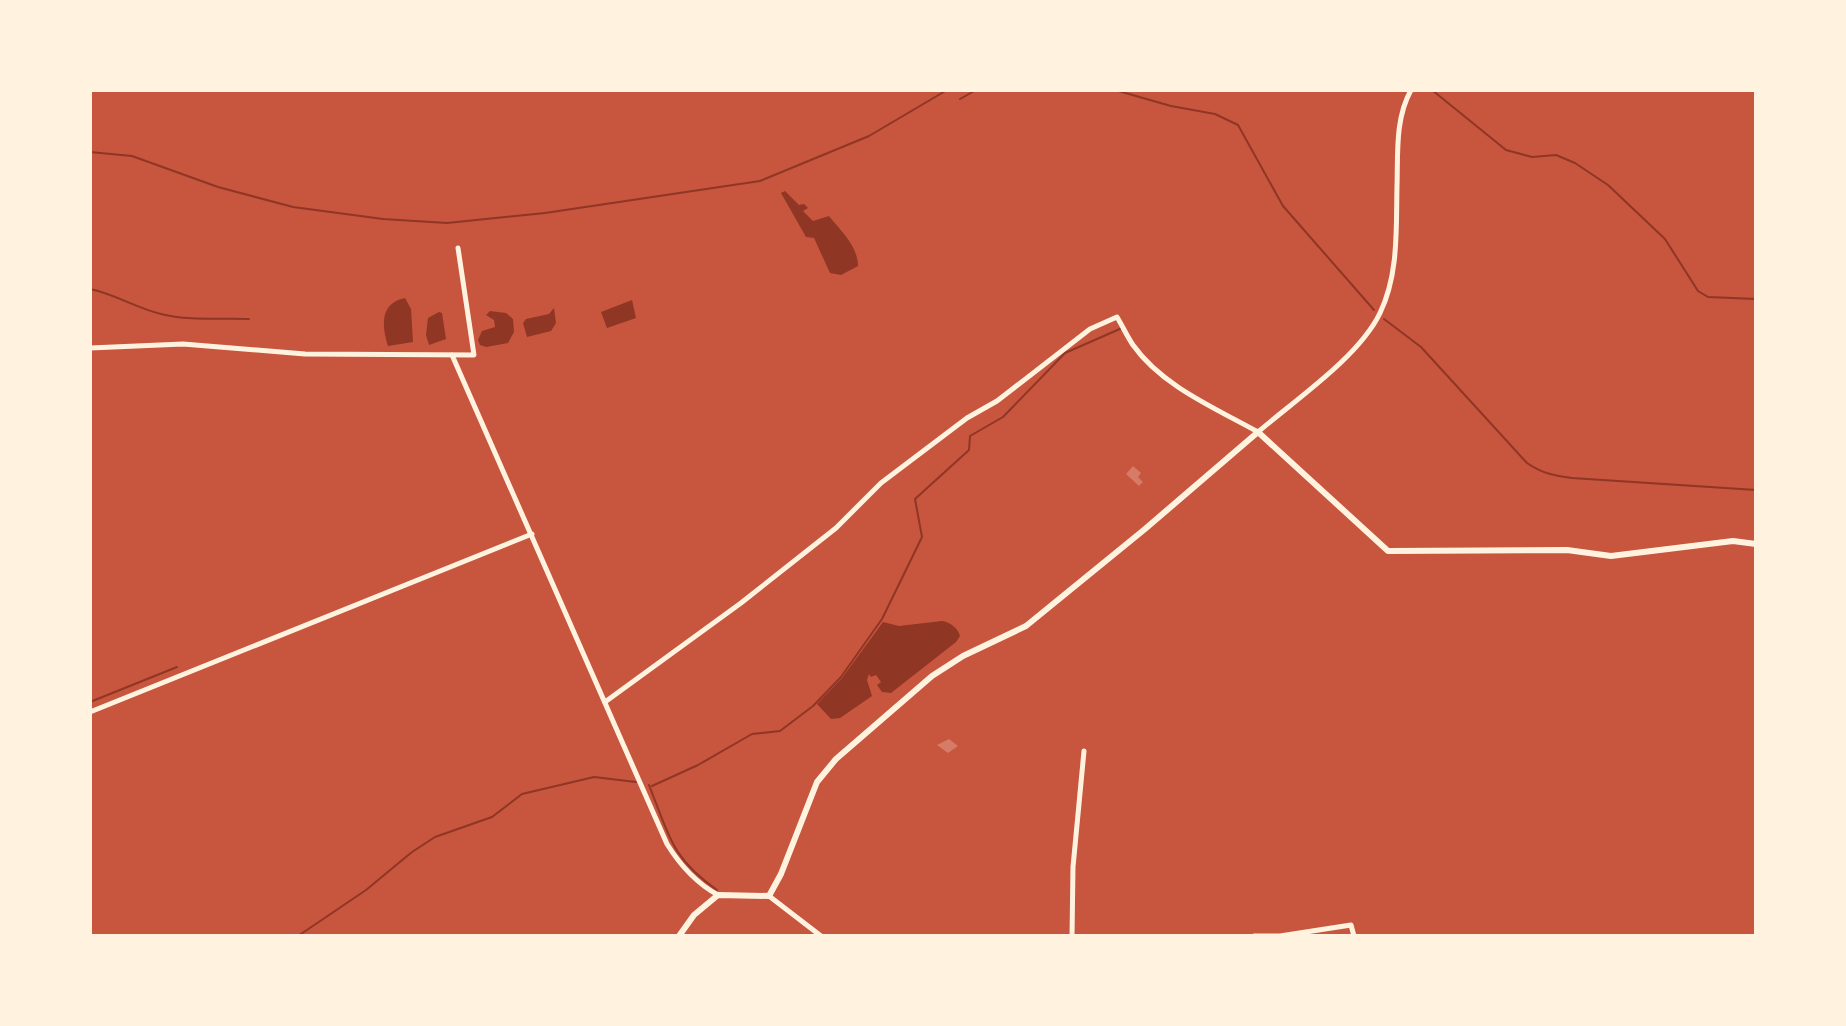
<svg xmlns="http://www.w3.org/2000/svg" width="1846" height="1026" font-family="'Fira Sans',sans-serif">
	<rect width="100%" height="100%" fill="#c8553d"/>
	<g fill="#8f3625">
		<path d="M 785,191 L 799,205 L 804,204 L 808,208 L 803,211 L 813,221 L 829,216 C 840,230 858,246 858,266 L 841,275 L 830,273 L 814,238 L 806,237 L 781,193 Z"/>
		<path d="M 405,298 L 411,309 L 413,342 L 388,346 C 382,327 379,303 405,298 Z"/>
		<polygon points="632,300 636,318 607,328 601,312"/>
		<polygon points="554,308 556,323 551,331 527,337 523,323 526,319 549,314"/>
		<polygon points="490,311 506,313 513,319 514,332 508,343 486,347 480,345 478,340 482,331 495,327 494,320 486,315"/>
		<polygon points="439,312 442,313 446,339 429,345 426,335 428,318"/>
		<path d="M 942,621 C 950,622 958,628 960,636 L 956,642 L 891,693 L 882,692 L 877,685 L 881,682 L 876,675 L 871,677 L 869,674 L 867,680 L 872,696 L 840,718 L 831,719 L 817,704 L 842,678 L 883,622 L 899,626 Z"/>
	</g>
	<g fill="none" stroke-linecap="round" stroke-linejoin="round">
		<g stroke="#8f3625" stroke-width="2">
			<polyline points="1115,90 1171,106 1215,114 1238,125 1283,206 1374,310"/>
			<polyline points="1432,90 1506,150 1532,157 1556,155 1575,163 1608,185 1665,239 1698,291 1708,297 1756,299"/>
			<polyline points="960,99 976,90"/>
			<polyline points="90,152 132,156 218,187 293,207 383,219 447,223 545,213 760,181 869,136 947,90"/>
			<path d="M 90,289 C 115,294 136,308 161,314 C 188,321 221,318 249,319"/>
			<path d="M 1384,319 L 1421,347 L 1527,463 C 1541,473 1555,476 1572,478 L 1756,490"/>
			<polyline points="90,702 177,667"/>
			<path d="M 649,785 C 669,835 671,858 717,890"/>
			<polyline points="652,786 698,765 752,734 780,731 813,706 841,677 882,619 922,537 915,499 969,450 970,436 1003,417 1065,353 1122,328"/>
			<polyline points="298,936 366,890 412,852 435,837 492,817 522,794 594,777 636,782"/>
		</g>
	</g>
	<g fill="#d67c66">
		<polygon points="1133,466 1141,473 1138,477 1143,482 1139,486 1126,474"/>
		<polygon points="949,739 958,746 948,753 937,745"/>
	</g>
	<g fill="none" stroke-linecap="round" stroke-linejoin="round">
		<g stroke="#fff3e0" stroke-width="5">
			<polyline points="90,348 183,344 305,354 474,355 458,248"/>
			<path d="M 452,355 L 667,844 C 680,865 696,883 718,895"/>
			<path d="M 605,702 L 741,603 L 836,528 L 881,483 L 967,418 L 997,401 L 1090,329 L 1117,317 C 1123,327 1127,336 1133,345 C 1162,386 1215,408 1258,432 C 1295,400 1359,357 1380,313 C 1399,274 1396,227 1397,186 C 1398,153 1395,119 1411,90"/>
			<polyline points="90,712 532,534"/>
			<polyline points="769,896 821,936"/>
			<polyline points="1072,936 1073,867 1084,751"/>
			<polyline points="1254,936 1280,936 1351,925 1354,936"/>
		</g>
		<polyline stroke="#fff3e0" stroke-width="6" points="679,936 694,915 718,895 769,896 781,874 817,782 836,759 932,676 963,656 1026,626 1145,529 1258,432 1388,551 1567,550 1611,556 1733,541 1756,544"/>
	</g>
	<rect width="1846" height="1026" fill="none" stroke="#fff3e0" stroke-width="184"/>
</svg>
